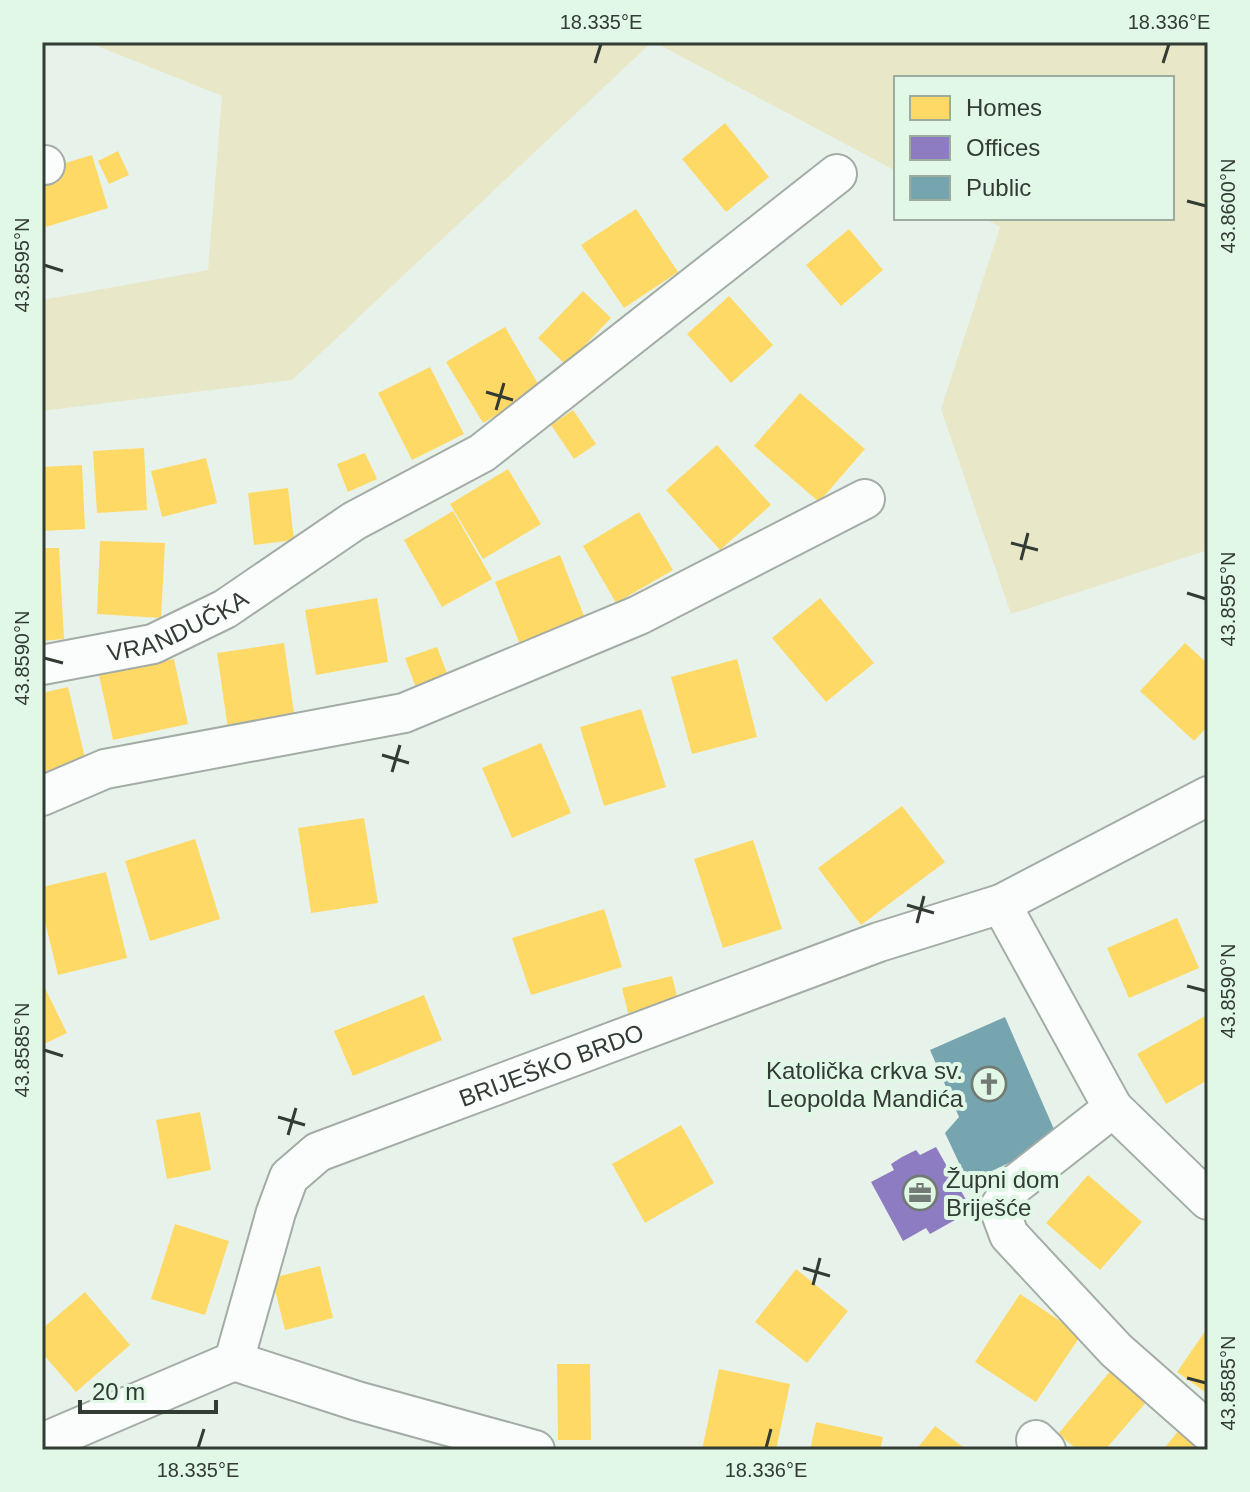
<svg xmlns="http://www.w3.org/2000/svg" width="1250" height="1492" font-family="Arial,sans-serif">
	<rect width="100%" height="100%" fill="#e7f3ea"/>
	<g fill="#e8e8c8">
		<polygon points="87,42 652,42 292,380 42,411 42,300 208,270 222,96"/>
		<polygon points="654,42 1208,42 1208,550 1011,614 941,409 1000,227 984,218 1172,218 1172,78 896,78 896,171"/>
	</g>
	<g fill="#ffd966">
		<polygon points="725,123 769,177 726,212 682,159"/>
		<polygon points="118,151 129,175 109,184 98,161"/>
		<polygon points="92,155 108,208 46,227 42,214 42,170"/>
		<polygon points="636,209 678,272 624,308 581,245"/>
		<polygon points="849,229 883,270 841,306 806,265"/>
		<polygon points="583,291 611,318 566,365 538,338"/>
		<polygon points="729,296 773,345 731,383 687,334"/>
		<polygon points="505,327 541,389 483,423 446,362"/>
		<polygon points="430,367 464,434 412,460 378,393"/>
		<polygon points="800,393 865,449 819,502 754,446"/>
		<polygon points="573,410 596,444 574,459 551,425"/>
		<polygon points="717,445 771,505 720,550 666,490"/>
		<polygon points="144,448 147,510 97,513 93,451"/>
		<polygon points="365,453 377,479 348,492 337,464"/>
		<polygon points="206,458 217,503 162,517 151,471"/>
		<polygon points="82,465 85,529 42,531 42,467"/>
		<polygon points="508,469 541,524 483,559 450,504"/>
		<polygon points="288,488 294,540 254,545 248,493"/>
		<polygon points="453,511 492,579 442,607 404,540"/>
		<polygon points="639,512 673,570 616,603 583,546"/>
		<polygon points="100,541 165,543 161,618 97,614"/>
		<polygon points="42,548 59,548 64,639 42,641"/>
		<polygon points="560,555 586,621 521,647 495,582"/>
		<polygon points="377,598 388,662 316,675 305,610"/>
		<polygon points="820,598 874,663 826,702 772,638"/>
		<polygon points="284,643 295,720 228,729 217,653"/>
		<polygon points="1185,643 1208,664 1208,726 1194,741 1140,691"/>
		<polygon points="437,647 453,689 421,702 405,658"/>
		<polygon points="174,659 188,724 113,740 99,675"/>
		<polygon points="737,659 757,737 692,754 671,677"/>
		<polygon points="68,687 87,766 42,776 42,693"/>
		<polygon points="641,709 666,787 604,806 580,727"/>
		<polygon points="541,743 571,813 512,838 482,768"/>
		<polygon points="902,806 945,862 861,925 818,868"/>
		<polygon points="364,818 378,903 311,913 298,828"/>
		<polygon points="195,839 220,919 150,941 125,861"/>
		<polygon points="753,840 782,929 723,948 694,859"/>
		<polygon points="106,872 127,958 58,975 42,910 42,887"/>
		<polygon points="604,909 622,967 531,995 512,938"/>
		<polygon points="1177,918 1199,968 1129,998 1107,948"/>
		<polygon points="672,976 678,1001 628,1013 622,988"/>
		<polygon points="42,982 67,1033 42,1045"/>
		<polygon points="424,995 442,1040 353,1076 334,1031"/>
		<polygon points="1207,1015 1208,1080 1166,1104 1137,1054"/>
		<polygon points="200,1112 211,1170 167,1179 156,1120"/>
		<polygon points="681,1125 714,1183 645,1223 612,1164"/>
		<polygon points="1088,1175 1142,1222 1100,1270 1046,1223"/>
		<polygon points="175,1224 229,1241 205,1315 151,1299"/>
		<polygon points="320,1266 333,1318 285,1330 272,1278"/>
		<polygon points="796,1269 848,1311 807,1363 755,1322"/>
		<polygon points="85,1292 130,1345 76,1392 42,1353 42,1329"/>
		<polygon points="1020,1294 1081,1335 1036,1402 975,1362"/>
		<polygon points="1208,1327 1208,1394 1177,1372"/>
		<polygon points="557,1364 590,1364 591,1440 558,1440"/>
		<polygon points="719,1369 790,1384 776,1450 702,1450"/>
		<polygon points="1112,1369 1148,1400 1105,1450 1078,1450 1058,1434"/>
		<polygon points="816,1422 883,1437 880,1450 810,1450"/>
		<polygon points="935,1426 967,1450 916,1450"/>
		<polygon points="1179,1430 1202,1450 1163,1450"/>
	</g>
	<polygon fill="#8e7cc3" points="936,1147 969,1205 952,1214 955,1220 930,1234 926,1228 903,1241 871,1182 894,1170 891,1164 902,1157 916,1150 920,1155"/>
	<polygon fill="#76a5af" points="1005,1017 1060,1143 1020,1171 1009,1163 968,1182 945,1133 959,1117 930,1050"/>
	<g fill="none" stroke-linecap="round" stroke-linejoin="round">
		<g stroke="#a3aca5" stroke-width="42">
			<g id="street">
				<polyline points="42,165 45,165"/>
				<path id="s1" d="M 42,665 L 153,644 L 225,609 L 354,521 L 482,453 L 837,174"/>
				<polyline points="42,796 105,769 404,713 639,615 865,499"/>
				<polyline points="1001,904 1113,1108 1208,1200"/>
				<polyline points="1113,1108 1012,1187 999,1208 1009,1235 1116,1350 1208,1431"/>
				<polyline points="234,1361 357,1401 535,1450"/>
				<polyline points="1036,1440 1046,1450"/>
				<path id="s2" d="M 42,1443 L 234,1361 L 276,1212 L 289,1177 L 318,1152 L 879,942 L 1001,904 L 1208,796"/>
			</g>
		</g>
		<use href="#street" stroke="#fbfdfc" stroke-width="38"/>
	</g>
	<path fill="none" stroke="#323b34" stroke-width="3" d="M 595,63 L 601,44M 1163,63 L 1169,44M 1187,201 L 1206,206M 44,265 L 63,271M 486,392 L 513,400M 496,410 L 504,383M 1011,543 L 1038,550M 1021,560 L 1028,533M 1187,593 L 1206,599M 44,658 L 63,663M 382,755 L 409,763M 392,772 L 400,745M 907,905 L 934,913M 917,923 L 924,896M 1187,986 L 1206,991M 44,1050 L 63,1056M 278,1117 L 305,1125M 288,1135 L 296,1108M 803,1268 L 830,1276M 813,1285 L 820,1258M 1187,1378 L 1206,1383M 198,1448 L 204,1429M 766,1448 L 771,1429"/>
	<defs>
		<g id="church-ring" transform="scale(1.8)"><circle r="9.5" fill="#e2f8e6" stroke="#717b74" stroke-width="1.5"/><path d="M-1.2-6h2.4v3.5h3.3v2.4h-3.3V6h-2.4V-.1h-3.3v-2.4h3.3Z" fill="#717b74"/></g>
		<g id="office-ring" transform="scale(1.8)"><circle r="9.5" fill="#e2f8e6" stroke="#717b74" stroke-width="1.5"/><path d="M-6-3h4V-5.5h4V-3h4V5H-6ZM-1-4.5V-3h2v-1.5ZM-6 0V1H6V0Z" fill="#717b74"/></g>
	</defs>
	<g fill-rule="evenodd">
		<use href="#church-ring" x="989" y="1084"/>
		<use href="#office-ring" x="920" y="1193"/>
	</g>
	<g text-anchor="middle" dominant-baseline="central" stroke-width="8" stroke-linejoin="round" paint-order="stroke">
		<g font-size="24" fill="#323b34" stroke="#e2f8e6">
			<text stroke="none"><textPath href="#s1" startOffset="142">VRANDUČKA</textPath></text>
			<text stroke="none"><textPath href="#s2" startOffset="688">BRIJEŠKO BRDO</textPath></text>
		</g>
		<g font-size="24" fill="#323b34" stroke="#e2f8e6" text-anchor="end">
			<text x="963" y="1070">Katolička crkva sv.<tspan x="963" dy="28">Leopolda Mandića</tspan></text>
			<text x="946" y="1179" text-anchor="start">Župni dom<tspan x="946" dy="28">Briješće</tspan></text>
		</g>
	</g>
	<rect width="1250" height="1492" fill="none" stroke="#e2f8e6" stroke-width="88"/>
	<rect x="894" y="76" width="280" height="144" fill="#e2f8e6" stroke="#9cac9f" stroke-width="2"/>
	<rect x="910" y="96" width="40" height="24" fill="#ffd966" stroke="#9cac9f" stroke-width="2"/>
	<text x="966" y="116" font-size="24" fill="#323b34">Homes</text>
	<rect x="910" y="136" width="40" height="24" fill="#8e7cc3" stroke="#9cac9f" stroke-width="2"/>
	<text x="966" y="156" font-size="24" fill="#323b34">Offices</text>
	<rect x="910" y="176" width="40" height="24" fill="#76a5af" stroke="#9cac9f" stroke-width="2"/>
	<text x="966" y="196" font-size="24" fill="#323b34">Public</text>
	<path d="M80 1400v12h136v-12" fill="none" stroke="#323b34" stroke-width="4"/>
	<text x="92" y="1400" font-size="24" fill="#323b34" stroke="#e2f8e6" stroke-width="6" paint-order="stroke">20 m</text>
	<rect x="44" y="44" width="1162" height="1404" fill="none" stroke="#323b34" stroke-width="3"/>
	<g font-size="20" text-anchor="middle" fill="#323b34">
		<text x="601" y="29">18.335°E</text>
		<text x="1169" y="29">18.336°E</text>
		<text transform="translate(1228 206) rotate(-90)" y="7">43.8600°N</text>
		<text transform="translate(22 265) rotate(-90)" y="7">43.8595°N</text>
		<text transform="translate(1228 599) rotate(-90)" y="7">43.8595°N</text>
		<text transform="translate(22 658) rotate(-90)" y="7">43.8590°N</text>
		<text transform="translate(1228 991) rotate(-90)" y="7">43.8590°N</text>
		<text transform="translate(22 1050) rotate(-90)" y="7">43.8585°N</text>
		<text transform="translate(1228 1383) rotate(-90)" y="7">43.8585°N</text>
		<text x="198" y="1477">18.335°E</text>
		<text x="766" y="1477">18.336°E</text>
	</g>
</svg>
